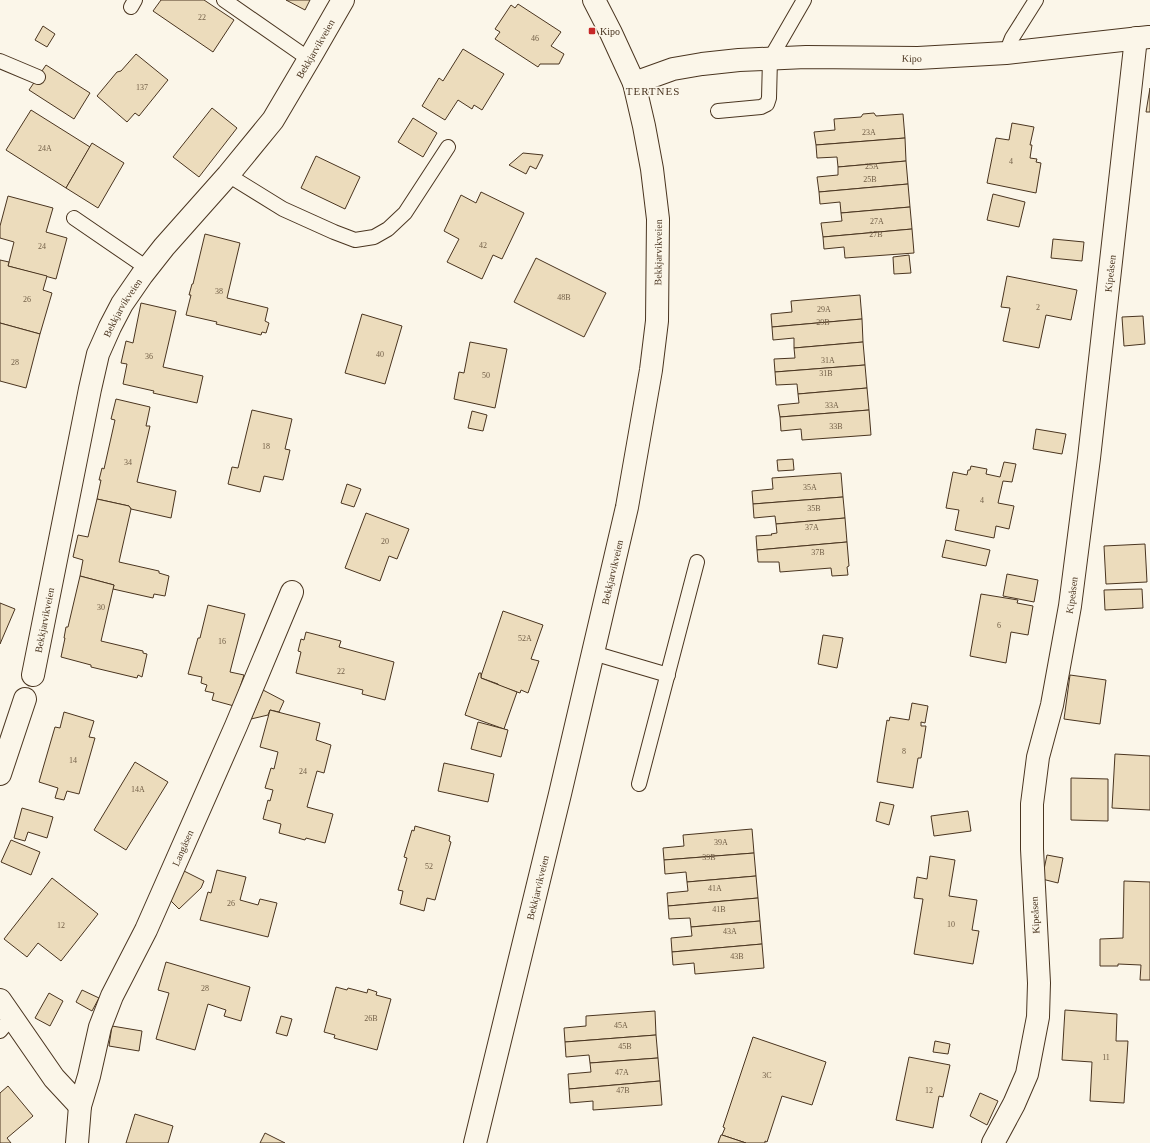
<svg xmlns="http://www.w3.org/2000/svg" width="1150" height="1143" font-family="Georgia,serif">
	<rect width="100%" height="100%" fill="#fbf6e9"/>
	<g fill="#ecdcbc" stroke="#4a3520">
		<polygon points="161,0 204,0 234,20 213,52 153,11"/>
		<polygon points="286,0 310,0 305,10"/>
		<polygon points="518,4 561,32 551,46 564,54 559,64 540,64 538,67 495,39 500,32 495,29 511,5 515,8"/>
		<polygon points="43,26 55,34 47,47 35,40"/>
		<polygon points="463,49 504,74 482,110 474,105 472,109 458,100 445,120 422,106 439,78 443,81"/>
		<polygon points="136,54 168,80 139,116 135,113 127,122 97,96 117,72 121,71"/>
		<polygon points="46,65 90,93 74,119 29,90"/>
		<polygon points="1150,88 1150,112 1146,112"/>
		<polygon points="212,108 237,128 199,177 173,157"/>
		<polygon points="31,110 90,147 66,188 6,150"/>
		<polygon points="874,113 876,116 903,114 905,138 816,145 814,132 835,130 834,119 861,117 863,114"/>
		<polygon points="413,118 437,133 423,157 398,142"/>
		<polygon points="1012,123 1034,127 1030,145 1032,145 1030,158 1037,159 1036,162 1041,163 1036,193 987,183 996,138 1009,140"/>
		<polygon points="905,138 906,161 838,167 837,157 817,158 816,145"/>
		<polygon points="92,143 124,163 98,208 66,188"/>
		<polygon points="523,153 543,155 536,169 530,166 526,174 509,165"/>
		<polygon points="316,156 360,177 345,209 301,188"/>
		<polygon points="906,161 908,184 819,192 817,177 838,175 838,167"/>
		<polygon points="908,184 910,207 841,213 840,202 820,204 819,192"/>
		<polygon points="481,192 524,213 502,259 493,255 482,279 447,262 459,239 444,231 461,195 476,203"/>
		<polygon points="993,194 1025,202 1019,227 987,220"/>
		<polygon points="8,196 53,208 46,232 67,238 56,279 8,266 14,242 0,238 0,226"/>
		<polygon points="910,207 912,229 823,237 821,223 842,221 841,213"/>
		<polygon points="912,229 914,253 845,258 844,247 824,249 823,237"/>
		<polygon points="205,234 240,243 227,298 268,308 265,321 269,323 266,333 262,332 261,335 216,324 217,322 186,315 191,295 189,295 192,284 193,284"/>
		<polygon points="1053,239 1084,242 1082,261 1051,258"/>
		<polygon points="909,255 911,273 894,274 893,257"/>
		<polygon points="536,258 606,293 584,337 514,302"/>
		<polygon points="0,260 9,262 8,266 47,276 43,290 52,293 40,334 0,323"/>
		<polygon points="1007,276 1077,290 1071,320 1046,315 1039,348 1003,341 1010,308 1001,307"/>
		<polygon points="860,295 862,319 772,327 771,314 792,312 791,301"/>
		<polygon points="141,303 176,311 163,367 203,376 197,403 153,393 154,391 123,384 127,364 121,363 126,341 133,343"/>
		<polygon points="362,314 402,326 385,384 345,373"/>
		<polygon points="1143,316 1145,344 1124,346 1122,317"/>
		<polygon points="862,319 863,342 794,348 794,338 773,340 772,327"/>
		<polygon points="0,323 40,334 26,388 0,381"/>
		<polygon points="470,342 507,349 495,408 454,399 459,372 464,373"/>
		<polygon points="863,342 865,365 775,372 774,359 795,358 794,348"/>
		<polygon points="865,365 867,388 798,394 797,384 776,385 775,372"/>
		<polygon points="867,388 869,410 780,417 778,405 799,403 798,394"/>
		<polygon points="116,399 150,407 146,426 150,426 137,482 176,491 171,518 131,509 129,506 97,499 101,480 99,480 102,468 104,469 115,420 111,419"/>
		<polygon points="252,410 292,419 285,449 290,450 283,480 264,476 260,492 228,484 232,467 238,468"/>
		<polygon points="869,410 871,435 802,440 801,429 781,431 780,417"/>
		<polygon points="472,411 487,415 483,431 468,428"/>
		<polygon points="1036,429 1066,434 1062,454 1033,449"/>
		<polygon points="793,459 794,470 778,471 777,460"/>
		<polygon points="1004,462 1016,464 1012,482 1003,481 998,503 1014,506 1009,529 996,526 994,538 955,530 959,510 946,508 953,472 967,475 968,470 970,470 971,466 987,469 986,474 1000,477"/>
		<polygon points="841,473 843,497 753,504 752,491 773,489 772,478"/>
		<polygon points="347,484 361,489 354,507 341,503"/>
		<polygon points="843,497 845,518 776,524 775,516 754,518 753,504"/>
		<polygon points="97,499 129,506 131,509 119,562 159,571 159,573 169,576 165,596 154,594 153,598 113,589 114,585 80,576 83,560 73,557 78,535 88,537"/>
		<polygon points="366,513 409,529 397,559 389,556 380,581 345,568"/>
		<polygon points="845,518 847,542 757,550 756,536 772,535 771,534 777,533 776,524"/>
		<polygon points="946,540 990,550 986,566 942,557"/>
		<polygon points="847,542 849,566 847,567 848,575 832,576 831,568 780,572 779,562 758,562 757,550"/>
		<polygon points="1145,544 1147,582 1106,584 1104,546"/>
		<polygon points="1007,574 1038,580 1034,602 1003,596"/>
		<polygon points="80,576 114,585 101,641 143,651 143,653 147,654 142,677 138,675 137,678 91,667 91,665 61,657 65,638 64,638 66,627 68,627"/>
		<polygon points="1142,589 1143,608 1105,610 1104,590"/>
		<polygon points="981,594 1018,600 1017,603 1033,606 1028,635 1011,632 1006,663 970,656"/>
		<polygon points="0,603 15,609 0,644"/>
		<polygon points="208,605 245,614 230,672 244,675 234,706 212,700 214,693 205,691 207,685 201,683 202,677 188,674 198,638 200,638"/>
		<polygon points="503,611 543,625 531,659 539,661 528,693 521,690 520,693 500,686 498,684 481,678 481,676"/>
		<polygon points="306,632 341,641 339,647 394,662 385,700 362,694 363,690 296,673 301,652 298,651 301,639 304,640"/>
		<polygon points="823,635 843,638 837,668 818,664"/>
		<polygon points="479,673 481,673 481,678 517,692 504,729 465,715"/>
		<polygon points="1070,675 1106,680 1100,724 1064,719"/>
		<polygon points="263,690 284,701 279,712 270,710 268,715 251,719"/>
		<polygon points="912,703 928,706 925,723 921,722 921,726 926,726 921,758 918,758 913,788 877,782 887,720 889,721 890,717 909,720"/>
		<polygon points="270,710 320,723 316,740 331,745 324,773 317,771 307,807 333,814 325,843 306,838 305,840 279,833 281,824 263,819 268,800 270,801 273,790 265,788 271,768 274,769 278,752 260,747"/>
		<polygon points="64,712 94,721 89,737 95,738 79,794 67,791 64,800 55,798 58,788 39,782 55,727 60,728"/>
		<polygon points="478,722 508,730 501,757 471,749"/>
		<polygon points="1115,754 1150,756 1150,810 1112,808"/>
		<polygon points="135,762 168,782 126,850 94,830"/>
		<polygon points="444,763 494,774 488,802 438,791"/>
		<polygon points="1071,778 1108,779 1108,821 1071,820"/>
		<polygon points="880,802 894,805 889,825 876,821"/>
		<polygon points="22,808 53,817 47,838 28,832 25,841 14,838"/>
		<polygon points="968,811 971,831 934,836 931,816"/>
		<polygon points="415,826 450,836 449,841 451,842 435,900 427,898 424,911 400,904 403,891 398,890 407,858 404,857 412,830 414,831"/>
		<polygon points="752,829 754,853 664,860 663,848 684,846 683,835"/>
		<polygon points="11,840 40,852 31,875 1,862"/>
		<polygon points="754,853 756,876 687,882 686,872 665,874 664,860"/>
		<polygon points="1047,855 1063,858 1058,883 1042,879"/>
		<polygon points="930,856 955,860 949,896 977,900 972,930 979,931 973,964 914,954 923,899 914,898 917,877 927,879"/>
		<polygon points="217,870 246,877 240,900 258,905 260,899 277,903 268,937 200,920 208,892 211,893"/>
		<polygon points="184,871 204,881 201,888 179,909 168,898"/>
		<polygon points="756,876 758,898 668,906 667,893 688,891 687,882"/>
		<polygon points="52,878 98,914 61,961 38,943 27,957 4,939"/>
		<polygon points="1124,881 1150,882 1150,980 1140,980 1141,965 1118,964 1118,966 1100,966 1100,939 1123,938"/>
		<polygon points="758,898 760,921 691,927 690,918 669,919 668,906"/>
		<polygon points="760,921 762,944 672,952 671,938 692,936 691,927"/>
		<polygon points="762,944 764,968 695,974 694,963 673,965 672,952"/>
		<polygon points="166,962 250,987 241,1021 224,1016 226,1010 208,1004 195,1050 156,1039 169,993 158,990"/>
		<polygon points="336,987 347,990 348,988 367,993 368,989 377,992 376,995 391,999 377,1050 334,1038 335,1035 324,1032"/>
		<polygon points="82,990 99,998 92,1011 76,1002"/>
		<polygon points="49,993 63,1001 50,1026 35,1018"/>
		<polygon points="1065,1010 1117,1014 1116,1041 1128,1041 1124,1103 1090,1101 1092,1062 1062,1060"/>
		<polygon points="655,1011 656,1035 565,1042 564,1028 586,1026 586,1016"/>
		<polygon points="281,1016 292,1019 287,1036 276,1033"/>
		<polygon points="112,1026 142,1031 139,1051 109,1046"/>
		<polygon points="656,1035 658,1058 590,1063 589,1055 566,1057 565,1042"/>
		<polygon points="753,1037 826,1062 812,1105 782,1096 767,1142 765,1141 765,1143 746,1143 722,1135 725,1128 723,1127"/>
		<polygon points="935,1041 950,1044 948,1054 933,1052"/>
		<polygon points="909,1057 950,1065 943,1097 939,1096 933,1128 896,1120"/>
		<polygon points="658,1058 660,1081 569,1089 568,1074 591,1072 590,1063"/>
		<polygon points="660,1081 662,1105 593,1110 593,1101 570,1103 569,1089"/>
		<polygon points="8,1086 33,1116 7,1138 11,1143 0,1143 0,1093"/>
		<polygon points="980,1093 998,1101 987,1125 970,1116"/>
		<polygon points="135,1114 173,1126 168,1143 126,1143"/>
		<polygon points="265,1133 285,1143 260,1143"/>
		<polygon points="721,1135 722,1135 746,1143 718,1143"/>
	</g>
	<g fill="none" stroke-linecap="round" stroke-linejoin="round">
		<g stroke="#4a3520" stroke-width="16">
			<g id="lane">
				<polyline points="224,0 309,59"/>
				<polyline points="131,7 135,0"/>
				<polyline points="1006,53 1012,38 1036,0"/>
				<polyline points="0,61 38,77"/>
				<polyline points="718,111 761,107 767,104 769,98 770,59 804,0"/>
				<polyline points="228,175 283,209 334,232 355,240 374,237 388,229 405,213 448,147"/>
				<polyline points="74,218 147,268"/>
				<polyline points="593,653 668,675"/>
				<polyline points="639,784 697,562"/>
				<polyline points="0,1031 12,1017"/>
			</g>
		</g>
		<g stroke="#4a3520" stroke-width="24">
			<g id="street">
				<path id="s1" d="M 634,83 L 673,69 L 702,64 L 739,60 L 806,57 L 918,58 L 1006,53 L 1149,37"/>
				<path id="s2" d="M 33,675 L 90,389 L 98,354 L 110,327 L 122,304 L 142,275 L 164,247 L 228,175 L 273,120 L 312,54 L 343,0"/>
				<polyline points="0,774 25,699"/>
				<path id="s3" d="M 0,1000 L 54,1078 L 80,1106 L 89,1076 L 100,1027 L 112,996 L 146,930 L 236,726 L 292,592"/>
				<polyline points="77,1143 80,1106"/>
				<path id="s4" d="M 993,1143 L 1014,1104 L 1027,1074 L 1038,1017 L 1039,983 L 1032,849 L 1032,804 L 1038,757 L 1052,705 L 1070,606 L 1089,458 L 1136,38"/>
			</g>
		</g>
		<g stroke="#4a3520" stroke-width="24">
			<g id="secondary">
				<path id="s5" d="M 475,1143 L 560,794 L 627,507 L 651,370 L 657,321 L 658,219 L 652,169 L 644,126 L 634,83 L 611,33 L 594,0"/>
			</g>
		</g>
		<use href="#lane" stroke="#fbf6e9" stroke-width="14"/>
		<use href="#street" stroke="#fbf6e9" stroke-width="22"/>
		<use href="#secondary" stroke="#fbf6e9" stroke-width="22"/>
	</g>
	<rect fill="#c62828" stroke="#fbf6e9" stroke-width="1.5" x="588" y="27" width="8" height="8" rx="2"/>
	<g text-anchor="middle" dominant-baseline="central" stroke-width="3" stroke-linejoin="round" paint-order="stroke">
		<g font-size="8" fill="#725f47">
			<text x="202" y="17">22</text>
			<text x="535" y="38">46</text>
			<text x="142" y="87">137</text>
			<text x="869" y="132">23A</text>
			<text x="45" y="148">24A</text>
			<text x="1011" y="161">4</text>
			<text x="872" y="166">25A</text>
			<text x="870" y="179">25B</text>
			<text x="877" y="221">27A</text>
			<text x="876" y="234">27B</text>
			<text x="483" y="245">42</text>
			<text x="42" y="246">24</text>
			<text x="219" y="291">38</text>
			<text x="564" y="297">48B</text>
			<text x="27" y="299">26</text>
			<text x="1038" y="307">2</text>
			<text x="824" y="309">29A</text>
			<text x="823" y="322">29B</text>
			<text x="380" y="354">40</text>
			<text x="149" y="356">36</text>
			<text x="828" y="360">31A</text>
			<text x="15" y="362">28</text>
			<text x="826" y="373">31B</text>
			<text x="486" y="375">50</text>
			<text x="832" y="405">33A</text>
			<text x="836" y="426">33B</text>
			<text x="266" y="446">18</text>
			<text x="128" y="462">34</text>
			<text x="810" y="487">35A</text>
			<text x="982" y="500">4</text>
			<text x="814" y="508">35B</text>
			<text x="812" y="527">37A</text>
			<text x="385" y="541">20</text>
			<text x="818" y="552">37B</text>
			<text x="101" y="607">30</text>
			<text x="999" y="625">6</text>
			<text x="525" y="638">52A</text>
			<text x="222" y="641">16</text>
			<text x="341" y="671">22</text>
			<text x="904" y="751">8</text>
			<text x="73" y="760">14</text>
			<text x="303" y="771">24</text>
			<text x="138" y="789">14A</text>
			<text x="721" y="842">39A</text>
			<text x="709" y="857">39B</text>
			<text x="429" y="866">52</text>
			<text x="715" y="888">41A</text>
			<text x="231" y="903">26</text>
			<text x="719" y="909">41B</text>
			<text x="951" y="924">10</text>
			<text x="61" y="925">12</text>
			<text x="730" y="931">43A</text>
			<text x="737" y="956">43B</text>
			<text x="205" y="988">28</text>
			<text x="371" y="1018">26B</text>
			<text x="621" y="1025">45A</text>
			<text x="625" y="1046">45B</text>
			<text x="1106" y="1057">11</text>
			<text x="622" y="1072">47A</text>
			<text x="767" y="1075">3C</text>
			<text x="623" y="1090">47B</text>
			<text x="929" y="1090">12</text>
		</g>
		<g font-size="10" fill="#4a3520" stroke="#fbf6e9" text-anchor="start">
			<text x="600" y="31">Kipo</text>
		</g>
		<g font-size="10" fill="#4a3520" stroke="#fbf6e9">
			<text stroke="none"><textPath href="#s2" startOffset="704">Bekkjarvikveien</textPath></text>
			<text stroke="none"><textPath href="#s1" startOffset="281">Kipo</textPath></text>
			<text stroke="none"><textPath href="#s5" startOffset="911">Bekkjarvikveien</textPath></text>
			<text stroke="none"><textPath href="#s4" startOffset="885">Kipeåsen</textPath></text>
			<text stroke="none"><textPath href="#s2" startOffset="380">Bekkjarvikveien</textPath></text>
			<text stroke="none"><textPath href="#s5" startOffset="587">Bekkjarvikveien</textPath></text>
			<text stroke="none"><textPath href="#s4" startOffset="561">Kipeåsen</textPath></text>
			<text stroke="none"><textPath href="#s2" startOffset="56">Bekkjarvikveien</textPath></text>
			<text stroke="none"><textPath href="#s3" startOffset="412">Langåsen</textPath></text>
			<text stroke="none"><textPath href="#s5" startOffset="263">Bekkjarvikveien</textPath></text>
			<text transform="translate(1035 915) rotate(-93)">Kipeåsen</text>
		</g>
		<g font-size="11" letter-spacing="1" fill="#4a3520" stroke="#fbf6e9">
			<text x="653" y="91">TERTNES</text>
		</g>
	</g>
</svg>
